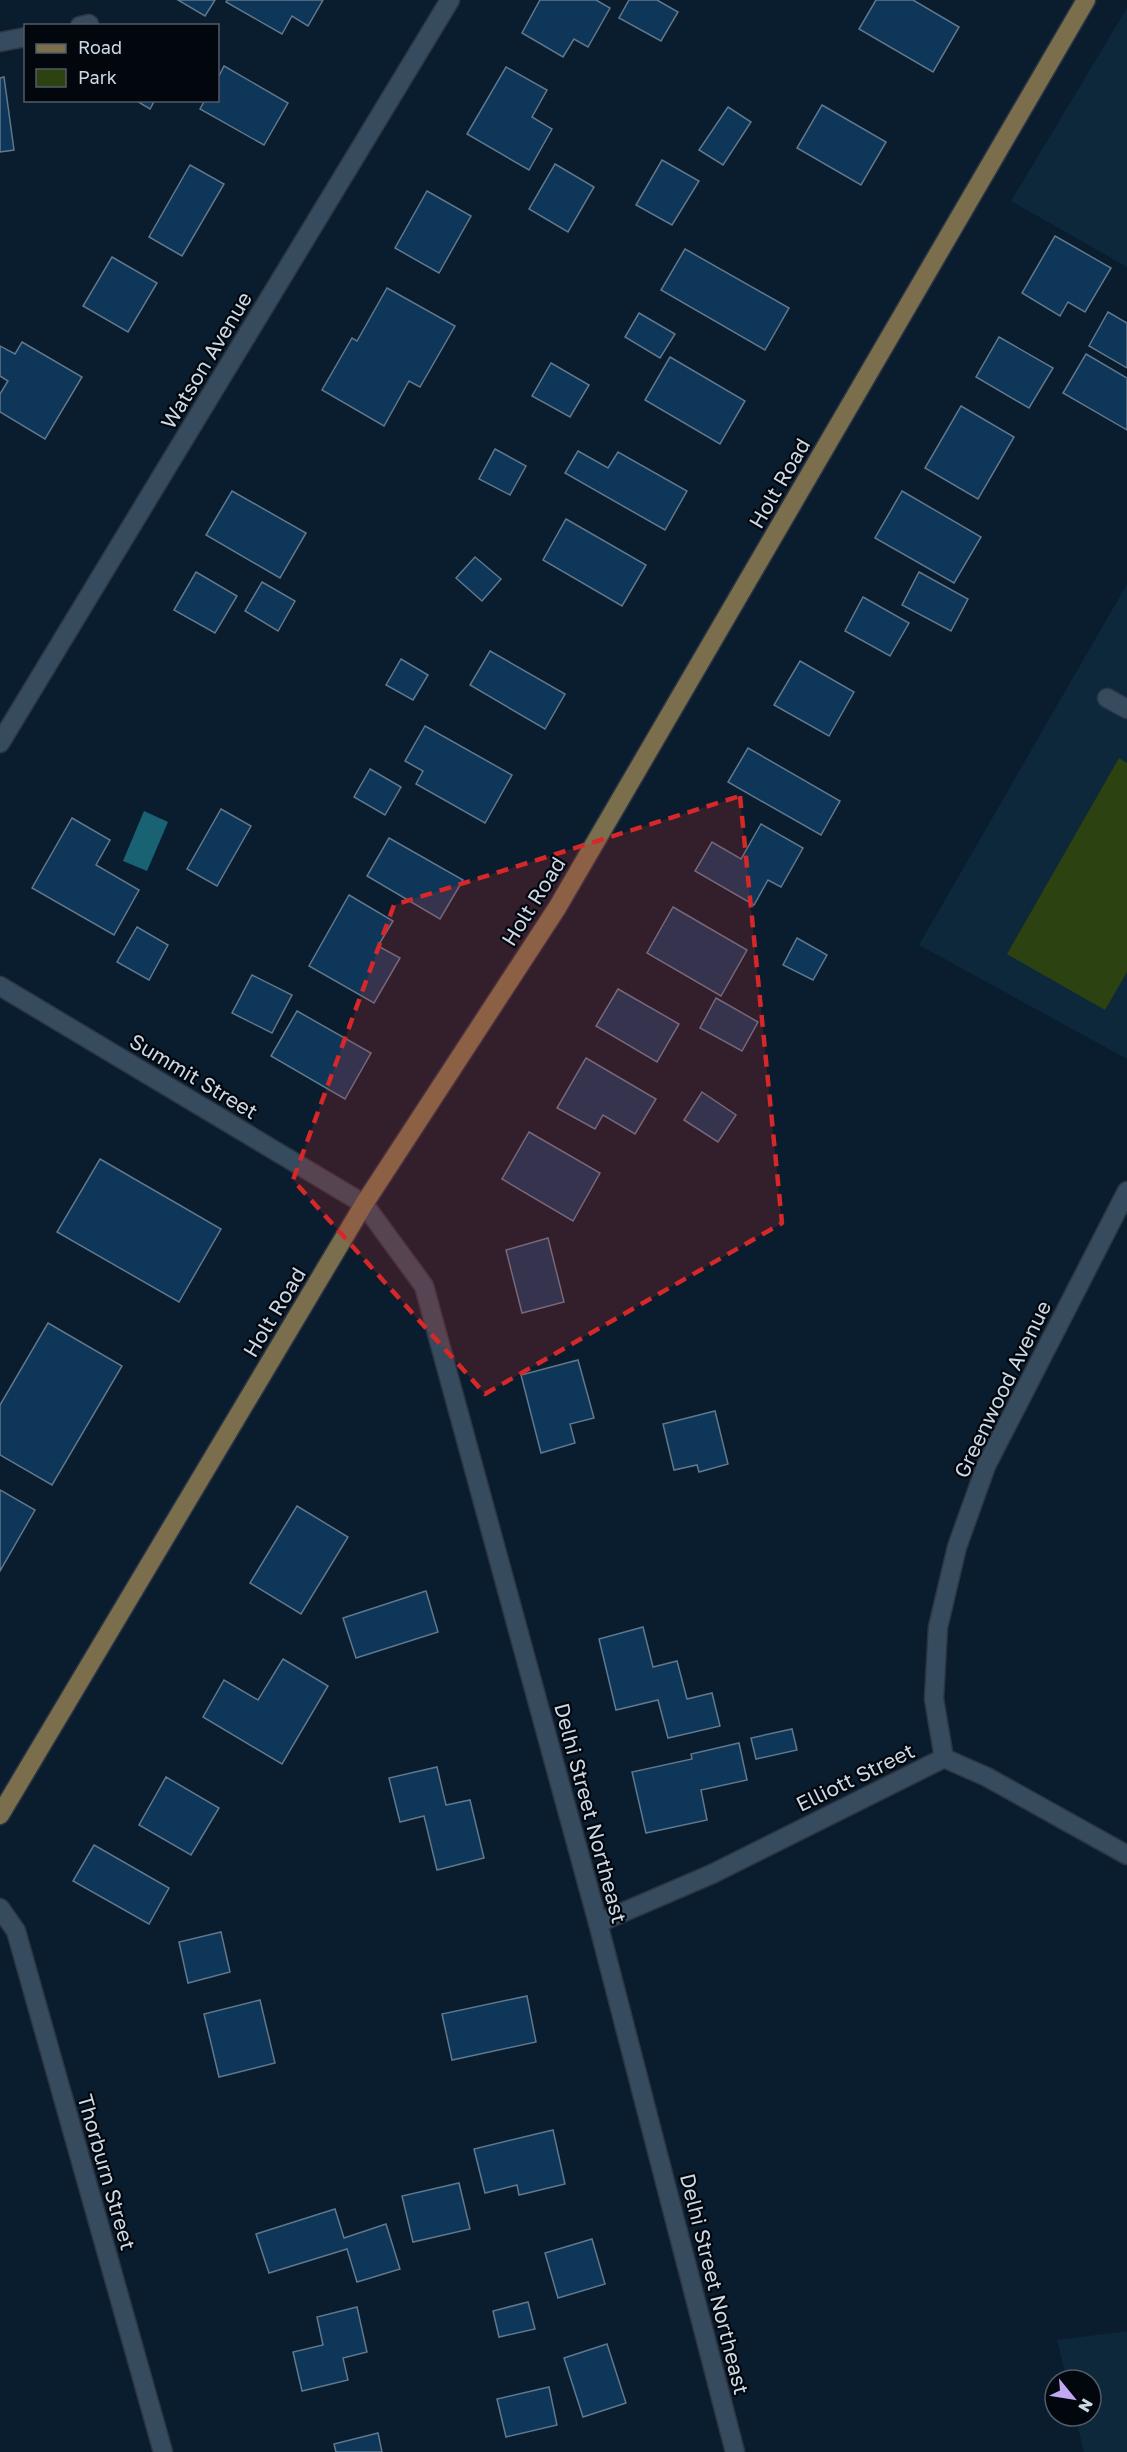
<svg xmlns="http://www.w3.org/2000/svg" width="1127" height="2452" font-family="'Golos Text',sans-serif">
	<rect width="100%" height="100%" fill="#0a1d2e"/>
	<g fill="#0d273b">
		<polygon points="1127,8 1127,267 1011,201"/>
		<polygon points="1127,584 1127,1059 919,945"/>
		<polygon points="1127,2331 1127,2452 1084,2452 1075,2416 1091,2416 1091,2380 1067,2380 1057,2340"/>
	</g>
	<polygon fill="#2c4311" points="1119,758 1127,763 1127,972 1105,1010 1007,954"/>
	<polygon fill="#196274" points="144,811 168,822 147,871 123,861"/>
	<g fill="#0d3658" stroke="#60778c" stroke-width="1.5">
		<polygon points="178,0 215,0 205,16"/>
		<polygon points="227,0 323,0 308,26 292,16 282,34 226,2"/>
		<polygon points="540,0 596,0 610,8 588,47 574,39 563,57 522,33"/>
		<polygon points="629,0 657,0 678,12 661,41 619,18"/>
		<polygon points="876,0 913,0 959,27 933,72 859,29"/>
		<polygon points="224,66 288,103 264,145 200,109 205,100 218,100 218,78"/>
		<polygon points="506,67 547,90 532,117 552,129 529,170 467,134"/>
		<polygon points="4,77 14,150 0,152 0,78"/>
		<polygon points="135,100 155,100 150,109"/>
		<polygon points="822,105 886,142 861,185 797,148"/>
		<polygon points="728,107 751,122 723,165 699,150"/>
		<polygon points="662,160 699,181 672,225 636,205"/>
		<polygon points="555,164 594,187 568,232 529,209"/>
		<polygon points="190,165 224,184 182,256 149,237"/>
		<polygon points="427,191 471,216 439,273 395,248"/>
		<polygon points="1055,236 1111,268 1085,312 1068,302 1060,316 1022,293"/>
		<polygon points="685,249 789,308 765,350 661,290"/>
		<polygon points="112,257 157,283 128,332 83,306"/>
		<polygon points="387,288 455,326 420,387 409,381 384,426 322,390 352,338 357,341"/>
		<polygon points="1108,312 1127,323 1127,368 1089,346"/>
		<polygon points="639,313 675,334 660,358 625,337"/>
		<polygon points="999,337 1053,368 1029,408 976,377"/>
		<polygon points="22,342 82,377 45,439 0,412 0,394 8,381 0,376 0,346 15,354"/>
		<polygon points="1086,354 1127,378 1127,430 1063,393"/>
		<polygon points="670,357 745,401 720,444 645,400"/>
		<polygon points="551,363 589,385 570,417 532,396"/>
		<polygon points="961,406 1014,437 978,499 925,468"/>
		<polygon points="495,449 526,466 510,495 479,479"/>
		<polygon points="578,451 608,468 618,452 687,491 665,530 565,473"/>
		<polygon points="232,491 306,533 280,578 206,535"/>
		<polygon points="902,491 981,537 954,583 875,538"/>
		<polygon points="566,519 646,565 622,606 543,560"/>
		<polygon points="475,557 501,579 482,601 456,578"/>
		<polygon points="196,572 237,596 215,633 174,610"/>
		<polygon points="919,572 968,599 951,631 902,605"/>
		<polygon points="262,582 295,601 278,631 245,611"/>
		<polygon points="863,597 909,623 890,656 845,631"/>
		<polygon points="490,651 565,694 545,729 470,685"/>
		<polygon points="401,659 428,675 413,700 386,685"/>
		<polygon points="800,661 854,692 829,736 774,705"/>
		<polygon points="425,726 512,775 485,823 416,784 423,771 405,761"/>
		<polygon points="748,748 840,801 821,835 728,782"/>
		<polygon points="370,769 401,787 385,815 354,797"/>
		<polygon points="221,809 251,826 217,886 187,869"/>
		<polygon points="72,818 110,840 96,865 139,890 114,935 32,888"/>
		<polygon points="761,824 803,848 781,887 768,880 754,905 695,871 712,842 741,859"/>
		<polygon points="389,838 463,880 440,919 367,876"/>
		<polygon points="349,895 393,921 378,946 400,958 374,1003 309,966"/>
		<polygon points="673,907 747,950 721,996 647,953"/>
		<polygon points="137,927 168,945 149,980 117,962"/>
		<polygon points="797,938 827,955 813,980 783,965"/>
		<polygon points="252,975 292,995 272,1033 232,1013"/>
		<polygon points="618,989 679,1024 657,1062 596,1026"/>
		<polygon points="716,998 758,1022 742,1051 700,1028"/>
		<polygon points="297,1011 371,1053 345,1099 271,1056"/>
		<polygon points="586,1058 656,1099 635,1134 603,1115 595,1129 557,1108"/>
		<polygon points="702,1092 736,1115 718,1142 684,1120"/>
		<polygon points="529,1132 600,1173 573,1221 502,1179"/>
		<polygon points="100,1159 221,1229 179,1302 57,1232"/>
		<polygon points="548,1238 564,1302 522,1313 506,1250"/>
		<polygon points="48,1323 122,1366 52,1485 0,1455 0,1405"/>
		<polygon points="578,1360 594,1418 570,1424 575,1443 541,1453 521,1375"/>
		<polygon points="715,1411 728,1464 699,1472 697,1465 674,1470 663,1424"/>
		<polygon points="0,1490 35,1510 0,1571"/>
		<polygon points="297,1506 348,1537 301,1614 250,1583"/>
		<polygon points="426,1591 438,1632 356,1658 343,1618"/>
		<polygon points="643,1627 653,1667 677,1661 687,1699 712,1693 720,1726 668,1738 658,1700 616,1710 599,1639"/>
		<polygon points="283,1659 328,1686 282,1764 203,1717 224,1680 258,1700"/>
		<polygon points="792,1729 797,1750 756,1759 751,1738"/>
		<polygon points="739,1743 747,1780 701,1790 707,1820 646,1833 632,1772 692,1759 691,1754"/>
		<polygon points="437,1767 446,1805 470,1800 484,1858 437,1870 424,1816 400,1822 389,1778"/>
		<polygon points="166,1777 219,1808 191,1855 139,1825"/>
		<polygon points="94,1845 169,1888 149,1924 73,1881"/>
		<polygon points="221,1932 230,1972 188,1983 179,1942"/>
		<polygon points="527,1996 536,2042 452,2060 442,2014"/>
		<polygon points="260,2000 275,2063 219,2077 204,2014"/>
		<polygon points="553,2130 565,2184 519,2195 517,2185 485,2193 474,2149"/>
		<polygon points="459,2183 470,2229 413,2242 402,2196"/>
		<polygon points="335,2209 344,2238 386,2224 400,2269 357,2282 347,2249 269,2273 256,2234"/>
		<polygon points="592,2239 605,2284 558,2298 545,2253"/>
		<polygon points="528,2302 535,2329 499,2337 493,2311"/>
		<polygon points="357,2307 367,2352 343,2358 348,2380 302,2391 293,2352 323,2345 317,2317"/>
		<polygon points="607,2344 626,2403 583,2417 564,2358"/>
		<polygon points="549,2387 557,2425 506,2437 497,2399"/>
		<polygon points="378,2433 382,2452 336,2452 334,2444"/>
	</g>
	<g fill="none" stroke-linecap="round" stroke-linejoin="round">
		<g stroke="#2d3543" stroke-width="21">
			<g id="minor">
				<polyline points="80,26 89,24"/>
				<polyline points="0,42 26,37"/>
				<polyline points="1107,698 1127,709"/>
				<polyline points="0,743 450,0"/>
				<polyline points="0,986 364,1204 424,1286 598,1923 735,2452"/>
				<polyline points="944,1758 934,1699 938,1627 957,1547 986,1466 1127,1191"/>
				<polyline points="0,1908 16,1931 163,2452"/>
				<polyline points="598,1923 712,1874 944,1758 987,1777 1127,1855"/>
			</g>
		</g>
		<g stroke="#2d3543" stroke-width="21">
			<polyline id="major" points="0,1815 364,1204 557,908 1086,0"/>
		</g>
		<use href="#minor" stroke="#364b5e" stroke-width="18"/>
		<use href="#major" stroke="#7a6e4d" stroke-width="18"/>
	</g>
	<path fill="#d62828" fill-opacity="0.2" stroke="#d62828" stroke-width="4.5" stroke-dasharray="12 8" stroke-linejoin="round" d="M 740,796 L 782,1223 L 485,1394 L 293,1180 L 394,905 Z"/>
	<g text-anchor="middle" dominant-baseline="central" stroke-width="4.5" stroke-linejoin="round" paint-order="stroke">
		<g font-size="21" fill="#ccd8e4" stroke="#02070e">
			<text transform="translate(206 360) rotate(-59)">Watson Avenue</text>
			<text transform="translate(779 483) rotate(-60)">Holt Road</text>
			<text transform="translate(533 901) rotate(-58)">Holt Road</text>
			<text transform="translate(194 1076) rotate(31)">Summit Street</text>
			<text transform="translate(274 1312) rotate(-59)">Holt Road</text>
			<text transform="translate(1002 1389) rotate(-64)">Greenwood Avenue</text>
			<text transform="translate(855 1777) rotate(-26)">Elliott Street</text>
			<text transform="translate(591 1813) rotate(75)">Delhi Street Northeast</text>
			<text transform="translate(107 2172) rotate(74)">Thorburn Street</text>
			<text transform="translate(715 2284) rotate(76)">Delhi Street Northeast</text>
		</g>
	</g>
	<rect x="24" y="24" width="195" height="78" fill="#02070e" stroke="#535b64" stroke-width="1.5"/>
	<rect x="36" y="44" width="30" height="9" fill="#7a6e4d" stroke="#535b64" stroke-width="1.5"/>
	<text x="78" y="54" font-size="18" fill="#ccd8e4">Road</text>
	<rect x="36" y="69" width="30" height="18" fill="#2c4311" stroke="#535b64" stroke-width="1.5"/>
	<text x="78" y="84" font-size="18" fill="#ccd8e4">Park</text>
	<g transform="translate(1073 2398) rotate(120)"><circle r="28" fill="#02070e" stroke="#535b64" stroke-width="1.5"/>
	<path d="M0-4.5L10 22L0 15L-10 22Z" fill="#c4a7f1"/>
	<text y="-9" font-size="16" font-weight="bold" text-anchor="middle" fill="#ccd8e4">N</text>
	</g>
</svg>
